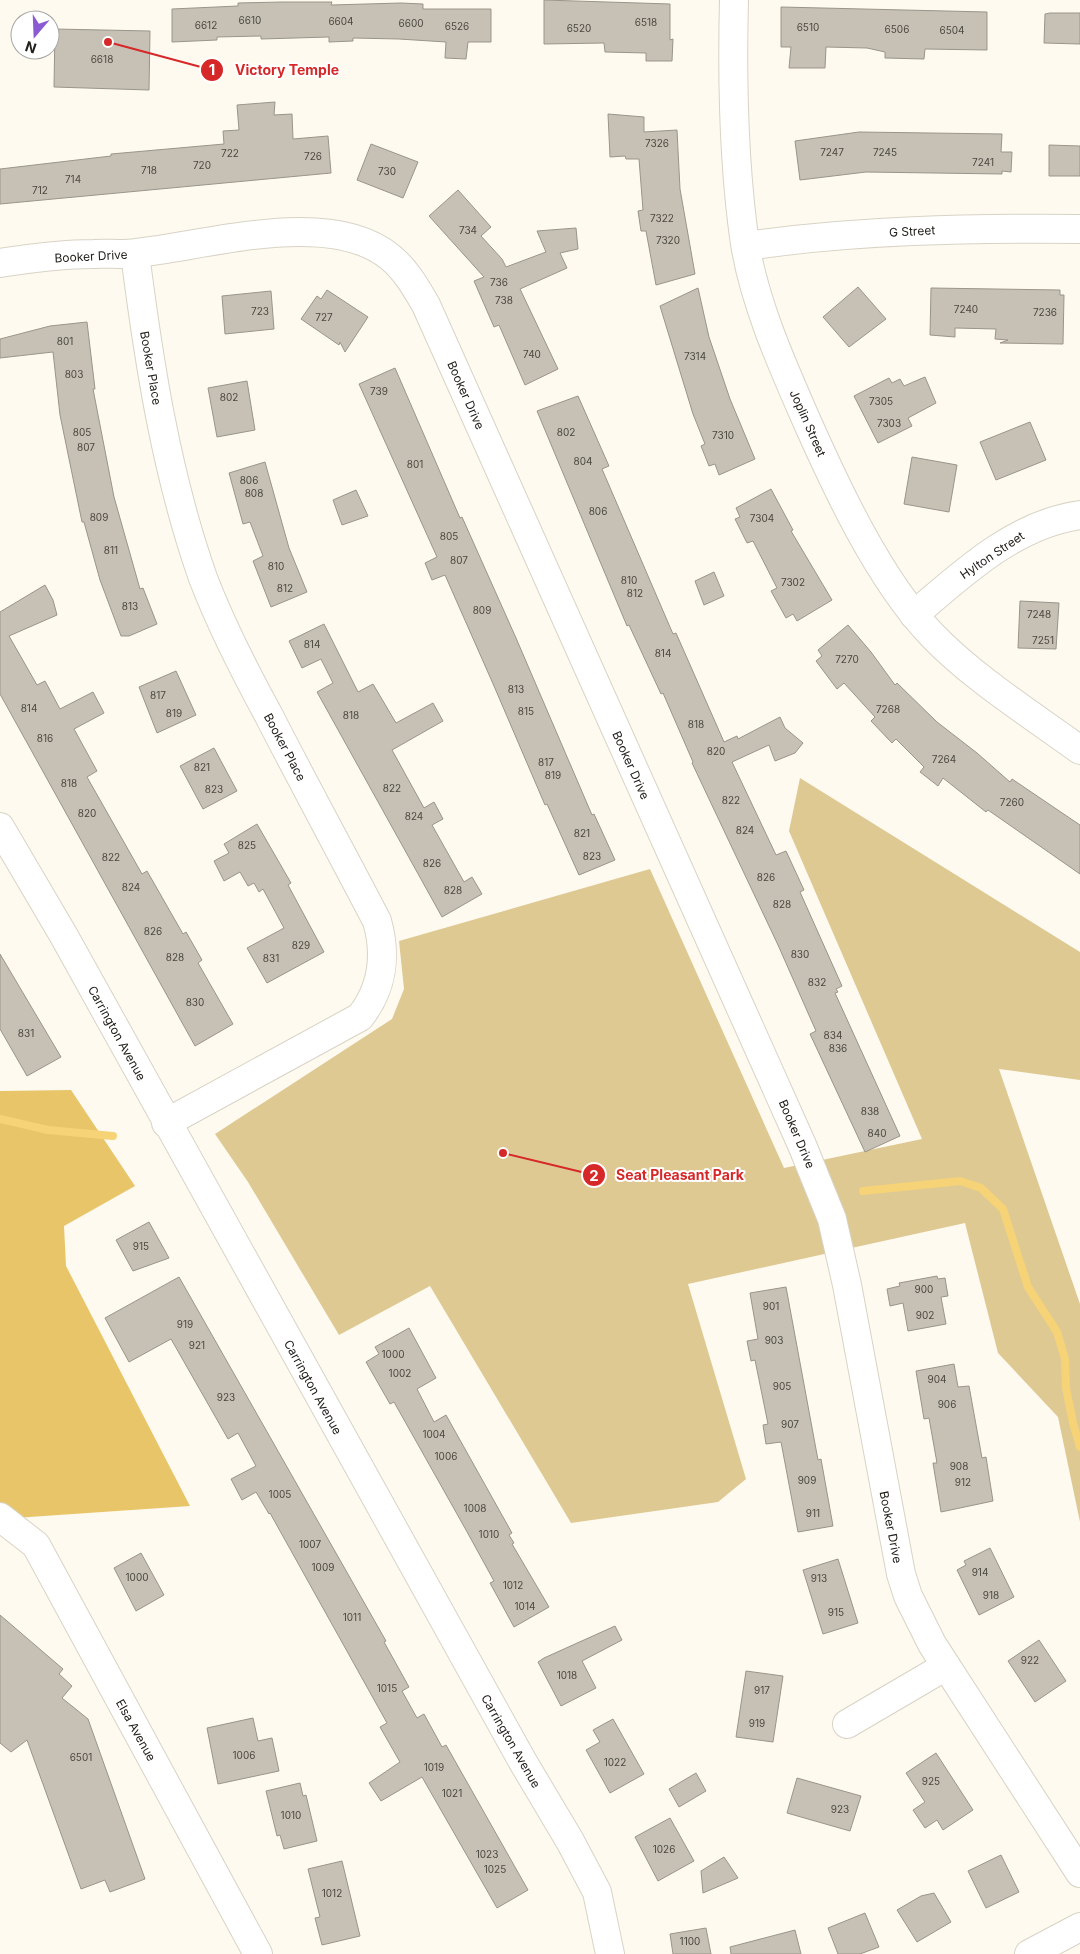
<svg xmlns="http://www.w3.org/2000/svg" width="1080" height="1954" font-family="Inter,sans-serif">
	<rect width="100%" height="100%" fill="#fffaf0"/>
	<polygon fill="#dec993" points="800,778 1080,952 1080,1080 999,1069 1080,1304 1080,1522 1058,1417 998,1353 965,1223 688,1284 746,1479 718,1502 571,1523 430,1286 339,1335 248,1182 215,1134 392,1019 404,989 399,941 650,869 784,1168 922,1139 789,831"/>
	<polygon fill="#e8c569" points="71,1090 135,1186 64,1226 66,1266 190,1506 0,1519 0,1091"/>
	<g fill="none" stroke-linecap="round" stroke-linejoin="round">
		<g stroke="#f6d376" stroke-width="8">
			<polyline points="0,1119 48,1130 113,1136"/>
			<polyline points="863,1191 960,1181 981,1188 1003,1209 1028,1287 1057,1332 1065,1359 1066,1388 1073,1423 1080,1447"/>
		</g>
	</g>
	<g fill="#c6c1b4" stroke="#9a9589">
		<polygon points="544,0 670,4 670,40 673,39 672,61 646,61 646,53 605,52 604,43 544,44"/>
		<polygon points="282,2 332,2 331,5 401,3 423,4 423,9 491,9 491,42 468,42 466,59 445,58 446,42 399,39 353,38 353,41 329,42 329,37 261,39 261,36 217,37 217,40 172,42 172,9 238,6 238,3"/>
		<polygon points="781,7 987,12 987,50 925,49 924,59 885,58 885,52 867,48 826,47 825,68 789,68 791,47 781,47"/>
		<polygon points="1050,13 1080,13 1080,44 1044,43 1045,14"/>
		<polygon points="55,29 150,31 149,90 54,87"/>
		<polygon points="275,102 274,115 292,114 293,139 328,136 331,173 0,204 0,169 111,156 111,154 224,144 223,131 239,130 237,105"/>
		<polygon points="608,114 644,117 644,132 677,130 680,189 695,274 656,285 646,231 641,231 638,211 643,210 639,159 626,159 625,156 610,157"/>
		<polygon points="859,132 1002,134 1001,152 1012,152 1011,172 1002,171 1002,174 866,172 800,180 795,141"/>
		<polygon points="371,144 418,162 403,198 357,180"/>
		<polygon points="1049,145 1080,146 1080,176 1049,176"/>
		<polygon points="458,190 491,227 481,236 502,259 506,267 546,252 537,231 576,228 578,249 560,253 567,268 520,289 558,369 525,385 499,325 494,327 474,281 484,277 429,216"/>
		<polygon points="858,287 886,319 849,347 823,317"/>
		<polygon points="698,288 709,337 730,399 755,459 719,475 715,464 709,466 701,446 705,444 693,414 660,306"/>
		<polygon points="931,288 1060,290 1060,295 1064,295 1063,344 1000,343 1008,340 995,339 996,329 955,328 955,337 930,335"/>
		<polygon points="327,290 368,317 345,352 340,342 339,345 301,319 317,296 321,299"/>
		<polygon points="271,291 274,329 225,334 222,296"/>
		<polygon points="87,322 95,389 93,389 114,497 140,589 143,588 157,624 129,636 121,636 100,580 84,522 82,522 60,415 53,352 0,358 0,339 50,326"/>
		<polygon points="395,368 460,518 462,517 516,638 592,815 594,814 615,860 579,875 547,804 545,805 494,686 445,575 432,580 425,563 437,557 359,384"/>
		<polygon points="925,377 936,403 908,418 912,426 878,443 854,396 889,378 892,383 900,379 904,386"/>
		<polygon points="247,381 255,430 217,437 208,388"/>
		<polygon points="578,396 609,466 602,469 673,634 676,633 724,742 737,736 738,739 780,717 785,728 803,743 795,753 775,761 769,745 732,762 776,855 786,851 804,890 800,892 842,986 836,989 838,992 835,993 900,1136 865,1152 810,1034 816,1031 778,945 692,763 693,762 663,693 661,694 629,625 627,626 537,411"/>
		<polygon points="1030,422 1046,460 996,480 980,442"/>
		<polygon points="912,457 957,465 949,512 904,504"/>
		<polygon points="265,462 289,548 307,592 271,607 253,561 263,556 250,522 243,524 229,473"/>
		<polygon points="771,489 793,530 791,531 832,600 797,621 793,614 786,618 771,591 777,588 753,541 747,543 735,519 740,517 736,508"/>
		<polygon points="356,490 368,516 342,525 333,500"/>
		<polygon points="714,572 724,596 704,605 695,581"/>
		<polygon points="45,585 53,600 57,615 9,636 37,685 45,681 60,709 93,692 104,713 74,729 97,771 87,777 142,874 147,871 183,934 186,932 202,960 198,963 233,1024 195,1046 0,694 0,612"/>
		<polygon points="1020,601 1059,603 1056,649 1018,648"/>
		<polygon points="324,624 358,692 373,684 396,723 433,703 443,721 392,750 424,808 434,802 443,819 432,825 464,882 472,877 482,894 442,917 317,692 333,683 321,659 302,668 289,641"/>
		<polygon points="848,625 871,652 895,685 897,683 937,722 977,753 1010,782 1012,779 1080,825 1080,874 988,810 986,812 943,778 938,786 920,772 924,767 896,739 892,743 871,721 875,717 844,683 837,689 816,661 822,656 818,650"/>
		<polygon points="176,671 196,715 157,733 139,687"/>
		<polygon points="214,748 237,791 203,809 180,766"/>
		<polygon points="257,824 291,883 288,885 324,952 267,983 247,948 284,928 263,889 259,892 254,883 248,886 240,872 224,881 214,861 229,853 224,844"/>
		<polygon points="0,954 61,1057 27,1076 0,1029"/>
		<polygon points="149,1222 169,1258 133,1271 116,1240"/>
		<polygon points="937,1276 938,1279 945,1278 948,1296 941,1297 946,1324 908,1331 903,1303 890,1306 887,1289 900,1286 899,1283"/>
		<polygon points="179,1277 386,1641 384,1642 409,1687 402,1691 417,1718 424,1714 442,1747 446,1745 528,1890 497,1908 422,1777 381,1801 369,1783 400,1762 380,1727 387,1723 270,1513 269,1514 256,1492 242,1500 231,1479 256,1466 238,1433 228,1439 171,1339 129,1362 105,1318"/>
		<polygon points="786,1287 818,1460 821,1459 833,1526 798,1532 781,1442 766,1444 763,1425 768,1424 755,1360 751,1361 747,1341 758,1339 750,1293"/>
		<polygon points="409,1328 436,1378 417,1389 434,1422 446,1415 512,1533 509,1535 514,1543 512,1544 549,1607 514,1627 490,1583 494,1581 466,1530 394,1402 390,1404 366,1362 379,1354 375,1347"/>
		<polygon points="954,1364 958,1387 969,1386 982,1458 986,1457 993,1501 941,1512 933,1463 937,1463 929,1418 924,1419 916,1371"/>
		<polygon points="990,1548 1014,1597 979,1615 957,1570 966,1565 964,1561"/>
		<polygon points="141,1553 164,1595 136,1611 114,1568"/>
		<polygon points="838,1559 858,1623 823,1634 803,1570"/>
		<polygon points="0,1615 63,1669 59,1674 72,1686 62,1698 88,1719 145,1879 110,1892 105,1880 81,1889 27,1740 11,1752 0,1743"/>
		<polygon points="615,1626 622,1640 582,1661 596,1688 561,1706 538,1662 544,1658"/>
		<polygon points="1039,1640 1066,1681 1035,1702 1008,1661"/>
		<polygon points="746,1671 783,1676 773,1742 736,1737"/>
		<polygon points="253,1718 258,1741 272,1738 279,1771 218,1784 207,1728"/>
		<polygon points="613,1719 644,1774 610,1793 586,1750 600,1742 593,1730"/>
		<polygon points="936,1753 973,1810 943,1830 937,1820 925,1828 913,1810 925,1802 906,1773"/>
		<polygon points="696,1773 706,1791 679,1807 669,1789"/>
		<polygon points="797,1778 861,1796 850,1831 787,1813"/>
		<polygon points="300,1783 303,1796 306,1795 317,1841 284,1849 280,1835 277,1836 266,1791"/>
		<polygon points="670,1818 694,1861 658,1881 635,1837"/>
		<polygon points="1001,1855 1019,1892 986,1908 968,1871"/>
		<polygon points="724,1857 738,1878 703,1893 701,1871"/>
		<polygon points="342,1861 360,1936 322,1945 315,1918 320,1917 308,1869"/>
		<polygon points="934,1893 951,1922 917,1942 897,1910 921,1896"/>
		<polygon points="865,1913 879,1947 860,1954 838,1954 828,1928"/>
		<polygon points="706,1928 711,1954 673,1954 670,1934"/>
		<polygon points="795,1930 801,1954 731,1954 730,1947"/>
	</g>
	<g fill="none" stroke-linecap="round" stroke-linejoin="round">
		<g stroke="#d8d3c5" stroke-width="30">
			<g id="minor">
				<path d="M 734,0 C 732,77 734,168 745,244 C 755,304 781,362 805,417 C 836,487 879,580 932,635 C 973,678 1032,715 1080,750"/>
				<path d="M 746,246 C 857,230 968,228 1080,229"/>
				<path d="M 135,254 C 149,363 166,473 203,578 C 221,625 244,670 268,714 C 304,784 341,852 377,921 C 387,956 382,989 360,1017 L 166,1123"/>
				<path d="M 0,263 C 31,258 63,254 94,254 C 108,253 122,255 136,253 C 207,246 329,207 390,257 C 406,270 416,288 426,305 L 802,1145 L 832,1219 L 847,1285 L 901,1574 L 908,1596 L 932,1644 L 1080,1873"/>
				<path d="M 914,615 C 963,573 1015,524 1080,515"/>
				<polyline points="0,827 64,936 523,1762 570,1841 597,1892 610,1954"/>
				<polyline points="0,1517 36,1545 258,1954"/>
				<polyline points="847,1724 946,1666"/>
				<polyline points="1029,1954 1080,1927"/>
			</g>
		</g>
		<use href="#minor" stroke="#fff" stroke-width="28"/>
	</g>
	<g text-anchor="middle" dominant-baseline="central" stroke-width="4" stroke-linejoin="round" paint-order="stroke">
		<g font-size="10" fill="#4b4841">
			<text x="250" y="20">6610</text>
			<text x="341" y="21">6604</text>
			<text x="646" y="22">6518</text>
			<text x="411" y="23">6600</text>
			<text x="206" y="25">6612</text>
			<text x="457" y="26">6526</text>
			<text x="808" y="27">6510</text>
			<text x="579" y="28">6520</text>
			<text x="897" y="29">6506</text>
			<text x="952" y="30">6504</text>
			<text x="102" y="59">6618</text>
			<text x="657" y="143">7326</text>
			<text x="832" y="152">7247</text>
			<text x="885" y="152">7245</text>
			<text x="230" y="153">722</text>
			<text x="313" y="156">726</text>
			<text x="983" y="162">7241</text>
			<text x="202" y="165">720</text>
			<text x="149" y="170">718</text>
			<text x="387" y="171">730</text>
			<text x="73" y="179">714</text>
			<text x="40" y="190">712</text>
			<text x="662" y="218">7322</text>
			<text x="468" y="230">734</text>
			<text x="668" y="240">7320</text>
			<text x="499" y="282">736</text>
			<text x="504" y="300">738</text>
			<text x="966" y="309">7240</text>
			<text x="260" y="311">723</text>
			<text x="1045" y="312">7236</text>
			<text x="324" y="317">727</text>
			<text x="65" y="341">801</text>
			<text x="532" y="354">740</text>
			<text x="695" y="356">7314</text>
			<text x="74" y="374">803</text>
			<text x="379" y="391">739</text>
			<text x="229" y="397">802</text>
			<text x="881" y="401">7305</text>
			<text x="889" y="423">7303</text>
			<text x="82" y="432">805</text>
			<text x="566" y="432">802</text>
			<text x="723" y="435">7310</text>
			<text x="86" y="447">807</text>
			<text x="583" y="461">804</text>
			<text x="415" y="464">801</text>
			<text x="249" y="480">806</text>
			<text x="254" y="493">808</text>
			<text x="598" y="511">806</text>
			<text x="99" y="517">809</text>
			<text x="762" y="518">7304</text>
			<text x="449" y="536">805</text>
			<text x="111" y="550">811</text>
			<text x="459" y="560">807</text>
			<text x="276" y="566">810</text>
			<text x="629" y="580">810</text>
			<text x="793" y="582">7302</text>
			<text x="285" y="588">812</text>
			<text x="635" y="593">812</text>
			<text x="130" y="606">813</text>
			<text x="482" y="610">809</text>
			<text x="1039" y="614">7248</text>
			<text x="1043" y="640">7251</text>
			<text x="312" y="644">814</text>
			<text x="663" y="653">814</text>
			<text x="847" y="659">7270</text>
			<text x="516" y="689">813</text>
			<text x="158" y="695">817</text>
			<text x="29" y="708">814</text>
			<text x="888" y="709">7268</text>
			<text x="526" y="711">815</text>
			<text x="174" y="713">819</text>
			<text x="351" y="715">818</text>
			<text x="696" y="724">818</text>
			<text x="45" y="738">816</text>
			<text x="716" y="751">820</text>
			<text x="944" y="759">7264</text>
			<text x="546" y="762">817</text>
			<text x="202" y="767">821</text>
			<text x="553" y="775">819</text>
			<text x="69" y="783">818</text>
			<text x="392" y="788">822</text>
			<text x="214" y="789">823</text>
			<text x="731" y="800">822</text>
			<text x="1012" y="802">7260</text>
			<text x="87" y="813">820</text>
			<text x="414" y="816">824</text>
			<text x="745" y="830">824</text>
			<text x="582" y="833">821</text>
			<text x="247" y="845">825</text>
			<text x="592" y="856">823</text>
			<text x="111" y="857">822</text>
			<text x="432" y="863">826</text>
			<text x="766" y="877">826</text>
			<text x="131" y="887">824</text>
			<text x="453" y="890">828</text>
			<text x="782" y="904">828</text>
			<text x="153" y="931">826</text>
			<text x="301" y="945">829</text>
			<text x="800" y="954">830</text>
			<text x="175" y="957">828</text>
			<text x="271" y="958">831</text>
			<text x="817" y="982">832</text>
			<text x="195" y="1002">830</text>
			<text x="26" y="1033">831</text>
			<text x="833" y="1035">834</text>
			<text x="838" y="1048">836</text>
			<text x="870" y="1111">838</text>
			<text x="877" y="1133">840</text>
			<text x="141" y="1246">915</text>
			<text x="924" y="1289">900</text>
			<text x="771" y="1306">901</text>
			<text x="925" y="1315">902</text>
			<text x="185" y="1324">919</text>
			<text x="774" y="1340">903</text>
			<text x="197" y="1345">921</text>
			<text x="393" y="1354">1000</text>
			<text x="400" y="1373">1002</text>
			<text x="937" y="1379">904</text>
			<text x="782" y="1386">905</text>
			<text x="226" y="1397">923</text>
			<text x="947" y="1404">906</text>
			<text x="790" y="1424">907</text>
			<text x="434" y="1434">1004</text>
			<text x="446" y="1456">1006</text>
			<text x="959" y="1466">908</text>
			<text x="807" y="1480">909</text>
			<text x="963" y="1482">912</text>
			<text x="280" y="1494">1005</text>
			<text x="475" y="1508">1008</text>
			<text x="813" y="1513">911</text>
			<text x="489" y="1534">1010</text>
			<text x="310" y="1544">1007</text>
			<text x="323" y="1567">1009</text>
			<text x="980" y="1572">914</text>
			<text x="137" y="1577">1000</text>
			<text x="819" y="1578">913</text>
			<text x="513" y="1585">1012</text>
			<text x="991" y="1595">918</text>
			<text x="525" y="1606">1014</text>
			<text x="836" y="1612">915</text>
			<text x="352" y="1617">1011</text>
			<text x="1030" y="1660">922</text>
			<text x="567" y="1675">1018</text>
			<text x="387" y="1688">1015</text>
			<text x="762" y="1690">917</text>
			<text x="757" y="1723">919</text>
			<text x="244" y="1755">1006</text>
			<text x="81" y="1757">6501</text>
			<text x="615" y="1762">1022</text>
			<text x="434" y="1767">1019</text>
			<text x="931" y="1781">925</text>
			<text x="452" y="1793">1021</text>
			<text x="840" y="1809">923</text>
			<text x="291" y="1815">1010</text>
			<text x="664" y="1849">1026</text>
			<text x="487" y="1854">1023</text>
			<text x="495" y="1869">1025</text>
			<text x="332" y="1893">1012</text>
			<text x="690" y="1941">1100</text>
		</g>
		<g font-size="12" fill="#22201b" stroke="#fff">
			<text transform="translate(912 231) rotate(-3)">G Street</text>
			<text transform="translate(91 256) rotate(-3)">Booker Drive</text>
			<text transform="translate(151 368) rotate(80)">Booker Place</text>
			<text transform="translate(466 395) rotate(66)">Booker Drive</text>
			<text transform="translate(808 423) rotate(66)">Joplin Street</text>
			<text transform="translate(992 555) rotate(-34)">Hylton Street</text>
			<text transform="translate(285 747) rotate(62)">Booker Place</text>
			<text transform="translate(631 765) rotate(66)">Booker Drive</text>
			<text transform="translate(117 1033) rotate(61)">Carrington Avenue</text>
			<text transform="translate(797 1134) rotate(67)">Booker Drive</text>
			<text transform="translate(313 1387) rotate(61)">Carrington Avenue</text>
			<text transform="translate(891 1527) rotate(79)">Booker Drive</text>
			<text transform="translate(136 1730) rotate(61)">Elsa Avenue</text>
			<text transform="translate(511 1741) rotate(60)">Carrington Avenue</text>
		</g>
	</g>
	<path fill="none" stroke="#d62828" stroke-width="2" d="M108 42L212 70M503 1153L594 1175"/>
	<g fill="#d62828" stroke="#fff" stroke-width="2">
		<circle cx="108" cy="42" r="5"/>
		<circle cx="503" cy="1153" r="5"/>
		<circle cx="212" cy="70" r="12"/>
		<circle cx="594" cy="1175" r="12"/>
	</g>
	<g font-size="15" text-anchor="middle" font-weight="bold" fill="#fff">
		<text x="212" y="75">1</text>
		<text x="594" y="1181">2</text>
	</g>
	<g font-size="14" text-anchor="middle" font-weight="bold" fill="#d62828" stroke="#fff" stroke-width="4" stroke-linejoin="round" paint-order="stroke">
		<text x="287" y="75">Victory Temple</text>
		<text x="680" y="1180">Seat Pleasant Park</text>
	</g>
	<g transform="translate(35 35) rotate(199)"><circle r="24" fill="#ffffff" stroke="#a7a6a4"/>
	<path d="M0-4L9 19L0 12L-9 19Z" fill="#8b5bd4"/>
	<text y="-8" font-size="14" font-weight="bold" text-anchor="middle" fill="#22201b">N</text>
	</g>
</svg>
